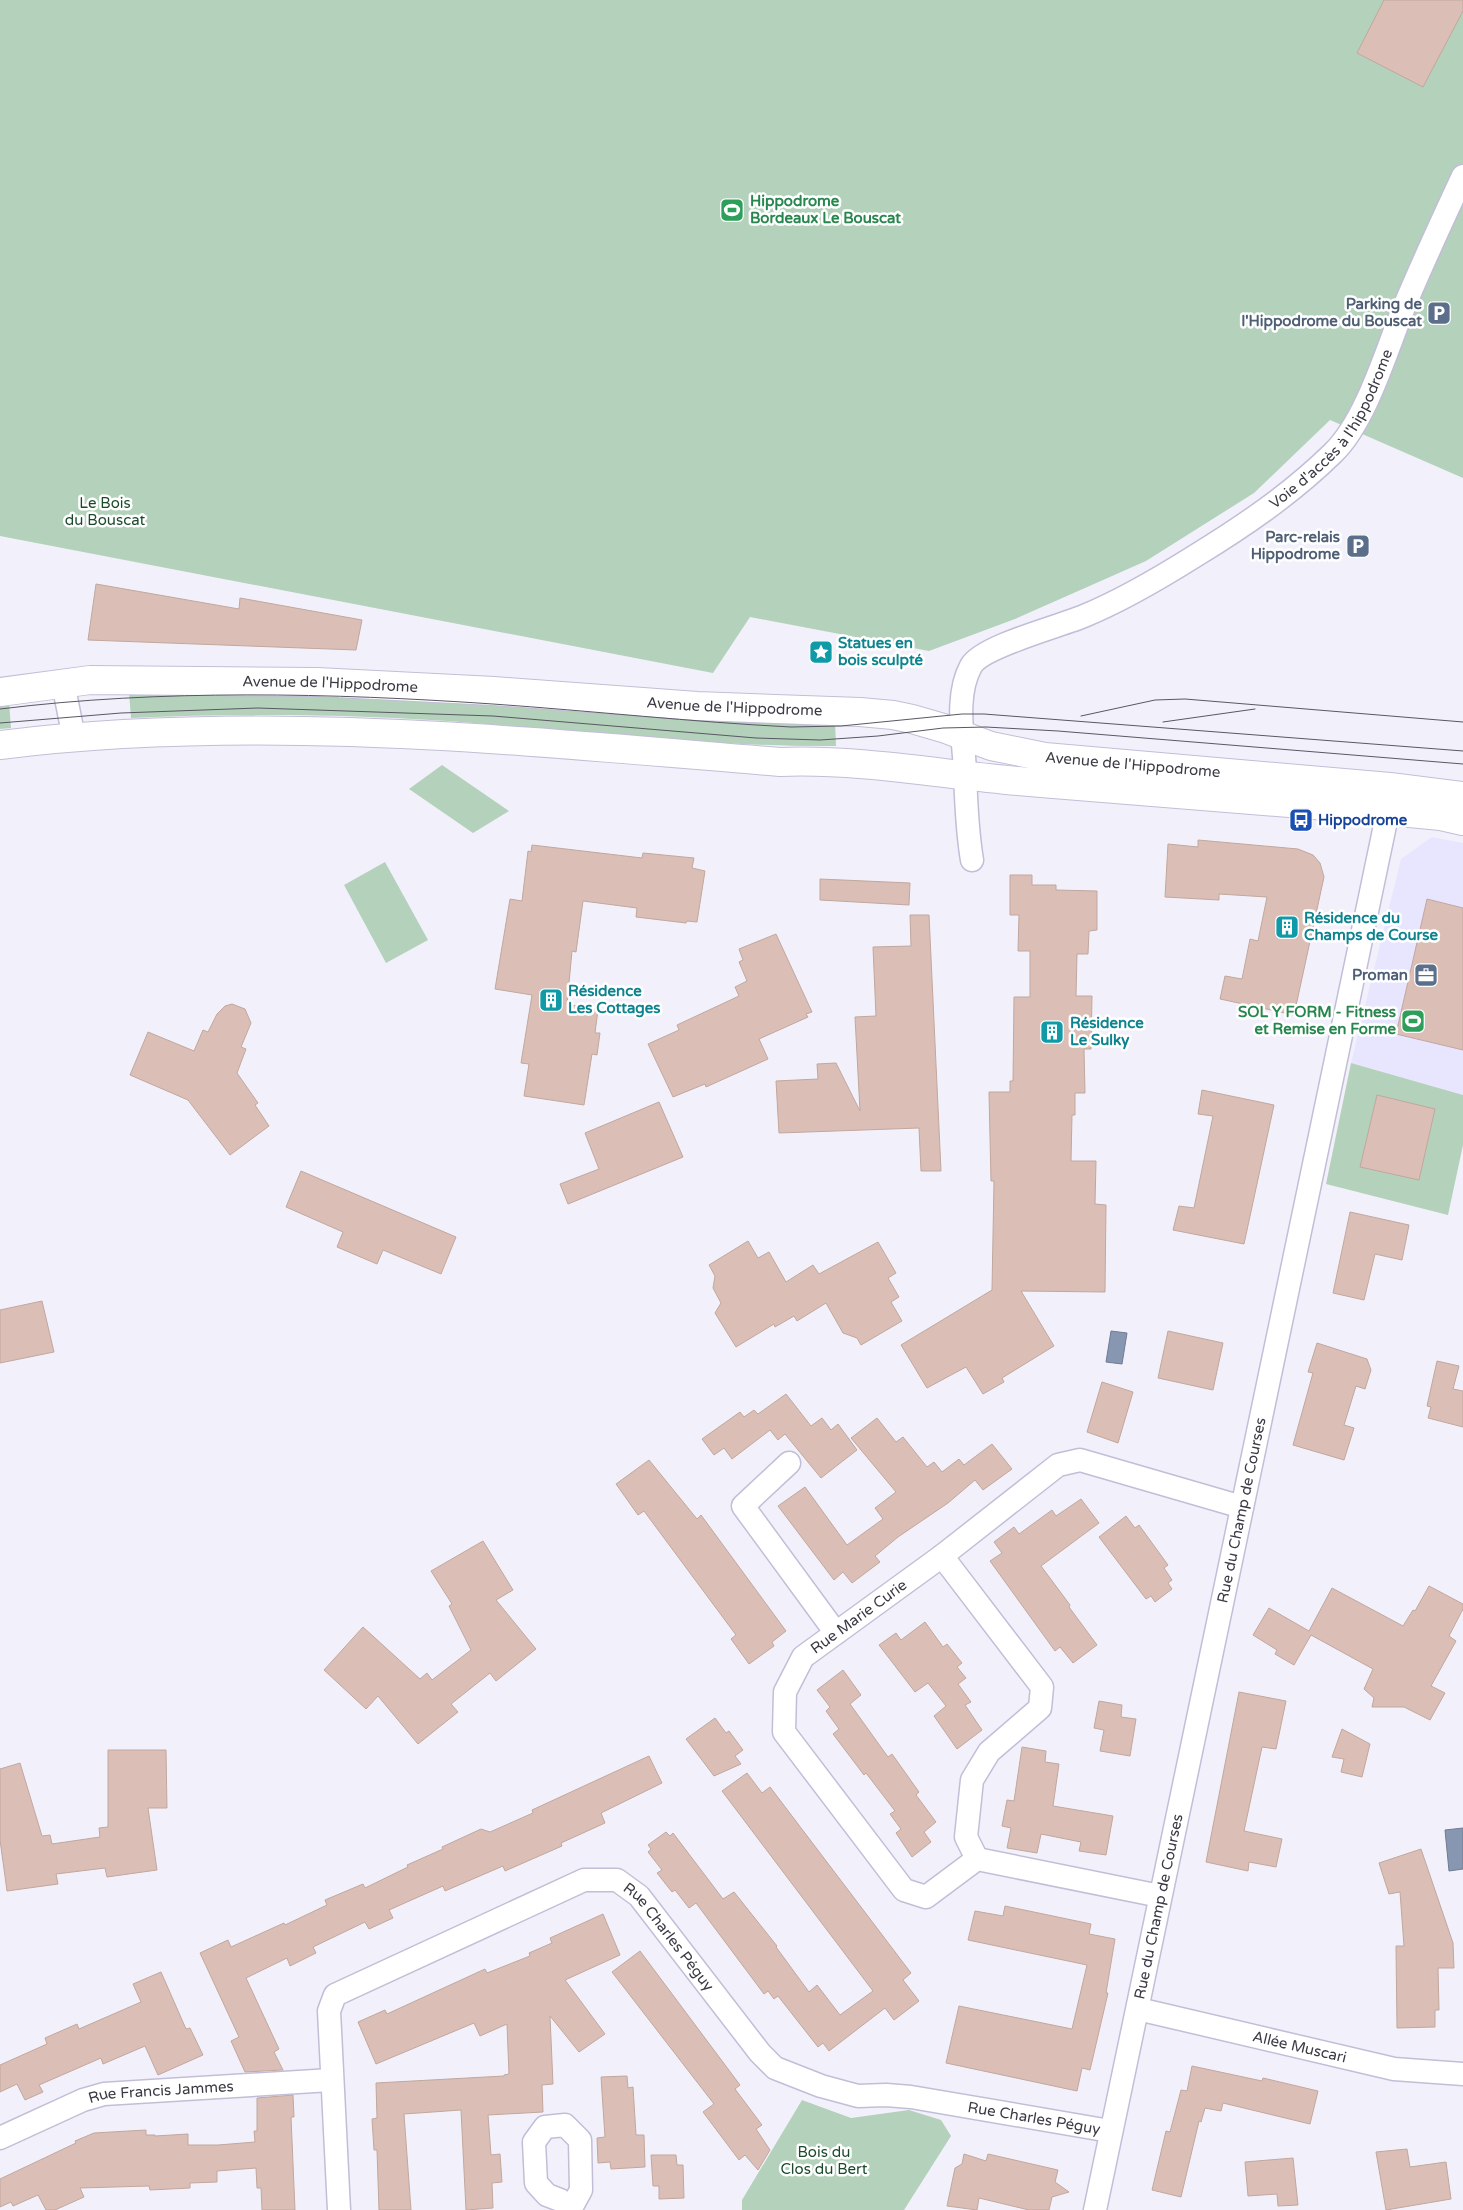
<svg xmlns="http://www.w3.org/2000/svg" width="1463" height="2210" font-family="'Varela Round',sans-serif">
	<rect width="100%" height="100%" fill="#f2f1fb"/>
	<polygon fill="#e8e5ff" points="1432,837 1463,843 1463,1095 1351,1063 1401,859"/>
	<g fill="#b4d1bb">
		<polygon points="0,0 1463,0 1463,478 1330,420 1254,493 1146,561 1015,619 929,651 750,617 713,673 0,536"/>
		<path d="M 226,690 L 835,721 L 836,746 C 715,747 594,732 474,723 C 359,714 245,713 131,718 L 129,692 Z"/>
		<polygon points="9,702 11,728 0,729 0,703"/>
		<polygon points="442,765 509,811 473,833 409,789"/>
		<polygon points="385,862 428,940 386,963 344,885"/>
		<polygon points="1351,1063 1463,1095 1463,1145 1448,1215 1326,1184"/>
		<polygon points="802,2100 851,2118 909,2110 941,2120 951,2136 904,2210 742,2210 742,2200"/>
	</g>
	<g fill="#8797b2" stroke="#707b91">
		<polygon points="1111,1331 1127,1333 1122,1364 1106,1362"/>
		<polygon points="1463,1828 1463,1869 1449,1871 1445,1830"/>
	</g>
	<g fill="#dbbfb6" stroke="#c1a79e">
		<polygon points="1384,0 1463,0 1463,11 1423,87 1357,53"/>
		<polygon points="96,584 239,609 240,598 362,620 356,650 88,640"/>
		<polygon points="1198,840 1298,849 1313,855 1320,863 1324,877 1294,1015 1220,999 1225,976 1242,979 1250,939 1258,941 1267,897 1219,894 1219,900 1165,897 1168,844 1198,847"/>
		<polygon points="532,845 642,858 643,853 694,858 692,868 705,871 697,922 687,921 686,923 636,917 637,908 583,901 576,952 572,951 567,1004 598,1010 595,1033 600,1033 597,1055 592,1054 584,1105 524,1096 529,1064 521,1063 532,995 495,989 510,899 522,901 528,851 531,852"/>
		<polygon points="1010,875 1032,875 1032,885 1056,885 1056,890 1097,891 1097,930 1089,931 1088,954 1077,954 1076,996 1092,996 1091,1049 1084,1049 1085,1093 1075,1093 1075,1115 1072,1115 1071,1161 1096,1161 1095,1204 1106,1205 1105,1292 1021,1291 1054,1346 1002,1378 1004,1382 983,1394 966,1367 927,1388 901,1345 992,1290 994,1181 991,1181 989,1092 1010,1092 1010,1081 1013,1081 1014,997 1030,997 1030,951 1018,951 1019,915 1010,915"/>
		<polygon points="820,879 910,883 909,905 820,900"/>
		<polygon points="1427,899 1463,908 1463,1050 1396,1034"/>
		<polygon points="910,915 929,915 941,1171 921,1171 919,1128 779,1133 776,1081 818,1079 817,1064 836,1063 860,1111 855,1017 876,1016 873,947 911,946"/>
		<polygon points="776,934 812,1012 806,1014 808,1017 759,1039 768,1059 706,1087 705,1084 673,1097 648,1044 679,1030 677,1025 739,996 735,987 747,981 739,962 743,960 739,949"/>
		<polygon points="232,1004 245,1009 251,1023 241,1047 246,1049 237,1073 258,1103 255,1105 269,1126 230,1155 188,1100 130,1075 148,1032 194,1051 203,1030 208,1032 217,1014 225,1006"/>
		<polygon points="1202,1090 1274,1105 1244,1244 1173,1230 1179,1206 1194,1208 1213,1116 1198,1114"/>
		<polygon points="1377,1095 1435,1109 1419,1180 1360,1167"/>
		<polygon points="659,1102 683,1157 568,1204 560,1184 599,1169 585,1133"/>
		<polygon points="301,1171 456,1237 441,1274 383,1250 377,1264 337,1247 343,1232 286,1207"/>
		<polygon points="1350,1212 1409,1225 1402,1260 1375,1254 1364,1300 1333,1293"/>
		<polygon points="748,1241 758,1258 769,1252 786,1282 813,1265 819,1274 878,1242 896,1273 888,1278 899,1297 891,1302 902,1321 861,1345 857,1338 843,1333 826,1303 797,1321 794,1316 775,1327 774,1324 736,1347 715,1313 721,1303 713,1288 715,1276 709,1265"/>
		<polygon points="42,1301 54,1352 0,1363 0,1310"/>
		<polygon points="1168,1331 1223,1343 1213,1390 1158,1378"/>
		<polygon points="1317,1343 1367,1359 1371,1370 1365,1389 1356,1386 1344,1425 1354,1428 1344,1460 1293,1445 1313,1373 1308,1372"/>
		<polygon points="1437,1361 1459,1366 1453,1389 1463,1391 1463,1427 1428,1418 1431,1407 1427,1406"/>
		<polygon points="1102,1382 1133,1392 1118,1443 1087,1432"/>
		<polygon points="786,1394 811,1426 822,1418 831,1430 838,1424 857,1450 821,1478 785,1434 778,1440 770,1430 732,1459 724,1448 714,1455 702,1439 740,1412 744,1417 754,1410 758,1414"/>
		<polygon points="877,1418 896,1442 903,1437 927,1467 934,1462 942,1472 959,1459 964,1465 992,1444 1012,1469 983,1490 975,1480 948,1503 898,1537 875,1556 880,1562 852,1583 843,1572 834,1580 778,1506 805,1487 847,1545 883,1519 875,1508 896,1492 851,1438"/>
		<polygon points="649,1460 697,1519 701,1515 786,1631 772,1642 774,1646 749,1664 731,1639 736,1635 644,1511 638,1515 616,1484"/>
		<polygon points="1081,1499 1099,1523 1041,1566 1070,1605 1069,1607 1097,1645 1073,1663 1060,1647 1055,1651 990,1561 1002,1553 994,1542 1014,1527 1019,1534 1052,1510 1056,1516"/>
		<polygon points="1126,1516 1135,1528 1139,1525 1168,1565 1164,1568 1172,1580 1168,1583 1172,1589 1155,1602 1151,1596 1146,1599 1099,1537"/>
		<polygon points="483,1541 513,1590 496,1600 536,1649 496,1681 490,1673 451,1704 458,1712 418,1744 378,1696 366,1709 324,1670 363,1627 420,1679 427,1673 432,1680 471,1650 449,1606 452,1604 431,1571"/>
		<polygon points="1429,1586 1463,1604 1463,1609 1449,1636 1456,1641 1431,1686 1445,1693 1430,1720 1404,1707 1372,1707 1374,1698 1364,1689 1373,1669 1311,1635 1294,1665 1275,1654 1277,1650 1253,1635 1269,1608 1309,1631 1332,1588 1403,1626 1413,1610 1415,1611"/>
		<polygon points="925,1622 943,1647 947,1644 962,1663 957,1667 966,1678 958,1684 971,1702 965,1705 982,1730 957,1749 934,1716 946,1706 928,1683 915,1692 879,1645 896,1633 901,1640"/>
		<polygon points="843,1670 861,1695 850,1704 888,1757 892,1754 919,1792 916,1795 936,1822 924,1832 931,1842 912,1857 896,1833 901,1829 890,1814 895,1811 866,1773 864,1775 833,1734 839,1729 826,1711 830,1707 817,1690"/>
		<polygon points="1239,1692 1286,1701 1276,1749 1262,1747 1244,1831 1282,1839 1276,1867 1249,1862 1248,1871 1206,1862"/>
		<polygon points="1099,1701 1122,1705 1121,1717 1136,1719 1130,1756 1100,1751 1104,1730 1094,1728"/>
		<polygon points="715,1718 726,1733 729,1731 743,1750 735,1756 741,1764 714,1776 686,1739"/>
		<polygon points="1342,1729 1370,1744 1362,1777 1341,1772 1344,1759 1332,1757"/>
		<polygon points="1022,1747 1046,1751 1045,1762 1059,1764 1053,1806 1113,1816 1106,1855 1079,1851 1081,1842 1041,1834 1037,1853 1007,1848 1011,1828 1002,1826 1007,1800 1014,1801"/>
		<polygon points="108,1750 166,1750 167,1808 148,1808 157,1870 107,1877 105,1868 56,1874 58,1884 7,1891 0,1840 0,1769 20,1763 42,1836 50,1835 52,1844 100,1837 99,1828 108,1827"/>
		<polygon points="649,1756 662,1783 601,1813 605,1823 561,1843 562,1846 505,1871 503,1866 445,1891 443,1886 389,1910 393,1918 369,1929 365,1922 313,1947 316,1953 290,1966 287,1958 246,1978 279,2049 274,2052 283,2070 245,2072 231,2041 239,2037 200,1953 228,1940 231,1947 284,1923 285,1925 327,1905 325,1900 363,1884 365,1888 408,1867 407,1865 443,1849 442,1847 481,1829 490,1832 533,1813 532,1810"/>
		<polygon points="747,1773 762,1793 770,1787 911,1973 903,1980 919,2001 894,2020 885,2008 829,2051 823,2043 818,2047 778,1996 774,1999 768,1991 764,1994 696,1903 689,1908 675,1890 672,1892 657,1873 662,1870 648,1852 651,1849 648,1845 666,1832 670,1836 673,1833 723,1899 734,1892 777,1946 776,1947 809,1992 817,1985 840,2015 873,1991 722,1791"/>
		<polygon points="1421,1849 1453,1943 1454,1968 1438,1968 1439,2010 1435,2010 1435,2027 1397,2028 1396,1946 1404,1946 1400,1892 1389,1894 1379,1863"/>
		<polygon points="1005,1906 1091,1924 1089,1934 1115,1939 1106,1993 1108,1993 1090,2070 1082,2068 1077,2091 946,2063 959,2006 1072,2029 1087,1965 968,1940 975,1911 1003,1916"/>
		<polygon points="603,1914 620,1955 565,1980 605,2034 579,2052 550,2016 553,2084 542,2085 543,2112 488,2115 491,2155 500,2154 502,2182 492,2183 493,2208 466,2210 461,2110 404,2114 411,2210 379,2210 377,2150 374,2150 372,2119 377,2118 376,2083 504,2076 504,2075 509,2074 507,2024 480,2036 474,2023 376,2064 358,2022 385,2010 387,2014 485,1969 487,1973 530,1956 529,1953 552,1943 550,1938"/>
		<polygon points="640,1951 740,2085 735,2089 762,2125 756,2129 770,2150 758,2170 745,2155 739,2160 703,2112 714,2104 612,1972"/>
		<polygon points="161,1972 186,2029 190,2028 203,2055 158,2075 145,2046 103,2064 101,2058 39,2085 43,2092 25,2100 17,2084 0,2092 0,2065 47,2044 45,2038 77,2024 79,2029 141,2002 133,1984"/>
		<polygon points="1192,2066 1262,2081 1263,2078 1318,2091 1310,2124 1223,2103 1221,2111 1205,2108 1201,2122 1199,2121 1181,2197 1152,2190 1166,2131 1170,2132 1181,2090 1187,2091"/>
		<polygon points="627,2076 628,2088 633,2087 636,2135 644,2135 645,2167 611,2169 610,2162 598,2163 597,2138 605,2137 601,2077"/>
		<polygon points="293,2095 294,2117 291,2117 295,2210 262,2210 261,2188 257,2188 256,2168 217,2171 217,2182 190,2183 190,2188 150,2190 149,2186 80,2188 84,2197 55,2210 46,2210 38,2195 13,2206 11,2202 0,2207 0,2179 76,2143 75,2141 94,2133 146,2130 146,2135 155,2135 155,2136 188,2134 188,2145 218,2145 255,2142 254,2131 257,2131 257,2098"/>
		<polygon points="1407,2149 1410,2167 1446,2162 1451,2199 1386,2210 1376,2152"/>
		<polygon points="964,2154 986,2161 988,2154 1058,2170 1055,2182 1069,2192 1052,2197 1049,2210 1029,2210 979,2198 977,2210 947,2206 955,2168 962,2164"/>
		<polygon points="651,2155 676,2155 677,2165 683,2165 684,2198 659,2199 659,2186 653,2186"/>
		<polygon points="1293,2158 1298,2205 1278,2206 1277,2194 1248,2196 1245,2162"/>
	</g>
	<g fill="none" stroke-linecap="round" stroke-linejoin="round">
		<g stroke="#c2bed7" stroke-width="25">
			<g id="street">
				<polyline points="63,683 74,738"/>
				<path id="s1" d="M 972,860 C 967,831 966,802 965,772 C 964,740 954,697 971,666 C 982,646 1061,626 1084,616 C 1123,600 1160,578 1195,556 C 1244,526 1291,494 1333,453 C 1365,422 1385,355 1402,312 C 1421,266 1442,221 1463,176"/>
				<polyline points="789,1463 743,1506 836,1633"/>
				<polyline points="942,1556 1042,1687 1040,1708 989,1752 972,1780 966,1837 977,1859"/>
				<path id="s2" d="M 1160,1896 L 977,1859 L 926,1897 L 904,1890 L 784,1732 L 785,1692 L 803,1657 L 942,1556 L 1058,1465 L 1080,1460 L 1242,1507"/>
				<path id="s3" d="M 1138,2009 L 1394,2069 L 1463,2074"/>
				<path id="s4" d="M 0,2138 L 83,2100 L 104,2094 L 331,2080"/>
				<polyline points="570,2207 560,2200 547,2195 536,2183 534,2142 545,2127 565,2125 580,2140 581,2190 570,2210"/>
				<path id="s5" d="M 339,2210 L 329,2011 L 335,1995 L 584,1880 L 617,1880 L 639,1896 L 760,2053 L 775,2068 L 821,2086 L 858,2096 L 886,2095 L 911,2097 L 1110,2131"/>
				<path id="s6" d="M 1095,2210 L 1388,811 L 1392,803 L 1400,801"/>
			</g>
		</g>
		<g stroke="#c2bed7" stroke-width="30">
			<g id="secondary">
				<path id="s7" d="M 0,692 L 90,680 L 317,682 L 494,691 L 697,706 L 860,712 L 893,715 L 912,719 L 943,728 L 991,746 L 1045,757 L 1390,787 L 1463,796"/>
				<path d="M 0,745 C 260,713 521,741 780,762 C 860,759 939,774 1018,781 C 1141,792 1264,802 1388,811 L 1441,816 L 1463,821"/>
			</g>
		</g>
		<use href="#street" stroke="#fff" stroke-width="22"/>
		<use href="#secondary" stroke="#fff" stroke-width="28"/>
		<g stroke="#595862" stroke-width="1">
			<path d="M 0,709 C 162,689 331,693 493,704 C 593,711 692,722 791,727 L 841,726 L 962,714 L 984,714 L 1463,751"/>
			<polyline points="1081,716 1155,700 1185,699 1463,722"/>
			<polyline points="1163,722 1255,709"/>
			<polyline points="0,723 121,713 258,708 493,716 756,738 820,740 878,736 943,728 986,727 1058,731 1463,764"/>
		</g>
	</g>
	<defs>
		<g id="stadium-square" transform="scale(1.25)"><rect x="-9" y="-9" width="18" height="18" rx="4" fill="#2e9e5b" stroke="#fff"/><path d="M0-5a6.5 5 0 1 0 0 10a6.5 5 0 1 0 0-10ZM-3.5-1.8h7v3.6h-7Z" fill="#fff"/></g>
		<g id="parking-square" transform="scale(1.25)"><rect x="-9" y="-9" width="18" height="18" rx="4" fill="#5c6f8a" stroke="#fff"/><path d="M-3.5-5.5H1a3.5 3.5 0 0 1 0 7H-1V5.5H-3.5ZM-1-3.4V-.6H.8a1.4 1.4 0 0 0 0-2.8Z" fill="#fff"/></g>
		<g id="sight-square" transform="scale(1.25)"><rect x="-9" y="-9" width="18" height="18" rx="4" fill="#0f9aa8" stroke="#fff"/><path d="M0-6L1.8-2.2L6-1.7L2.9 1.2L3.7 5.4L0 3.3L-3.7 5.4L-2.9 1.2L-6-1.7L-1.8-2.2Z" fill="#fff"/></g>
		<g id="bus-square" transform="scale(1.25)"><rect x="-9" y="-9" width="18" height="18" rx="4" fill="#1a4fb4" stroke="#fff"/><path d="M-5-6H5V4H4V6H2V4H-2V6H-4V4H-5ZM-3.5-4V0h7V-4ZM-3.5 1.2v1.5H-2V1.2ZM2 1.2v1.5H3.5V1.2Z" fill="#fff"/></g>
		<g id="building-square" transform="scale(1.25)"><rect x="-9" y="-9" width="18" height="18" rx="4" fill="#0f9aa8" stroke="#fff"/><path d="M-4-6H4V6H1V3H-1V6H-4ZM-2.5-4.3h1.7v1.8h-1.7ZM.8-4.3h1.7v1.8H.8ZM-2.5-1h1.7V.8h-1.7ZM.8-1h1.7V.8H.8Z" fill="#fff"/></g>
		<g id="office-square" transform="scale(1.25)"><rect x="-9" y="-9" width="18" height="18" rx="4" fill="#5c6f8a" stroke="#fff"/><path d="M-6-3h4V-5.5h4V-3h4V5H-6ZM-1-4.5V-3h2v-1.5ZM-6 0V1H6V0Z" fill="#fff"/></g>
	</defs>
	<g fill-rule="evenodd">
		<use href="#stadium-square" x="732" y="210"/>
		<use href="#parking-square" x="1439" y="313"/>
		<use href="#parking-square" x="1358" y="546"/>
		<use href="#sight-square" x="821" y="652"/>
		<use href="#bus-square" x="1301" y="820"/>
		<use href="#building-square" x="1287" y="927"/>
		<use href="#office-square" x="1426" y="975"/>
		<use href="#building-square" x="551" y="1000"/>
		<use href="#stadium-square" x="1413" y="1021"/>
		<use href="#building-square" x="1052" y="1032"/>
	</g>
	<g text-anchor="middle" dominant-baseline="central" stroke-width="5" stroke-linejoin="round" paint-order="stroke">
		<g font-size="15" font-weight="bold" fill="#27864d" stroke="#fff" text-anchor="start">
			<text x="750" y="201">Hippodrome<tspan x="750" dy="17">Bordeaux Le Bouscat</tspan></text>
			<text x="1396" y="1012" text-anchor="end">SOL Y FORM - Fitness<tspan x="1396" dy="17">et Remise en Forme</tspan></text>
		</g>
		<g font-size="15" font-weight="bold" fill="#4e5e75" stroke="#fff" text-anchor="end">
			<text x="1422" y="304">Parking de<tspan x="1422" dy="17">l'Hippodrome du Bouscat</tspan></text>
			<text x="1340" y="537">Parc-relais<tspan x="1340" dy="17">Hippodrome</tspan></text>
			<text x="1408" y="975">Proman</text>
		</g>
		<g font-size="15" fill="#3b3a44" stroke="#fff">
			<text stroke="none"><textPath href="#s1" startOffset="638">Voie d'accès à l'hippodrome</textPath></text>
			<text stroke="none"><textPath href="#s7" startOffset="331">Avenue de l'Hippodrome</textPath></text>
			<text stroke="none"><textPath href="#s7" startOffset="736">Avenue de l'Hippodrome</textPath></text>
			<text stroke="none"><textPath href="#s7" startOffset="1141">Avenue de l'Hippodrome</textPath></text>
			<text stroke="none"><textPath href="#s6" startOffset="715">Rue du Champ de Courses</textPath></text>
			<text stroke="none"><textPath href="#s2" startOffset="620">Rue Marie Curie</textPath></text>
			<text stroke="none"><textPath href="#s6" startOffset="310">Rue du Champ de Courses</textPath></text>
			<text stroke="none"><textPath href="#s5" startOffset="601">Rue Charles Péguy</textPath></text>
			<text stroke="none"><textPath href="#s3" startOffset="166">Allée Muscari</textPath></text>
			<text stroke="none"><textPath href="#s4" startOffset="170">Rue Francis Jammes</textPath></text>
			<text stroke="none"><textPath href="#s5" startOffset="1036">Rue Charles Péguy</textPath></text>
		</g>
		<g font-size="15" fill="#1a4a2b" stroke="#fff">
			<text x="105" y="503">Le Bois<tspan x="105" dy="17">du Bouscat</tspan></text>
			<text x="824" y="2152">Bois du<tspan x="824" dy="17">Clos du Bert</tspan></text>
		</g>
		<g font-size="15" font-weight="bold" fill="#0d838f" stroke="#fff" text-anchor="start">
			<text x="838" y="643">Statues en<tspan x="838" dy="17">bois sculpté</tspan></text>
			<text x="1304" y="918">Résidence du<tspan x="1304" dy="17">Champs de Course</tspan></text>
			<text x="568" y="991">Résidence<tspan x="568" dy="17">Les Cottages</tspan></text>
			<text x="1070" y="1023">Résidence<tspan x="1070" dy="17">Le Sulky</tspan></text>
		</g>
		<g font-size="15" font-weight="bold" fill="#164399" stroke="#fff" text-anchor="start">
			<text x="1318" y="820">Hippodrome</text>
		</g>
	</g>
</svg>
